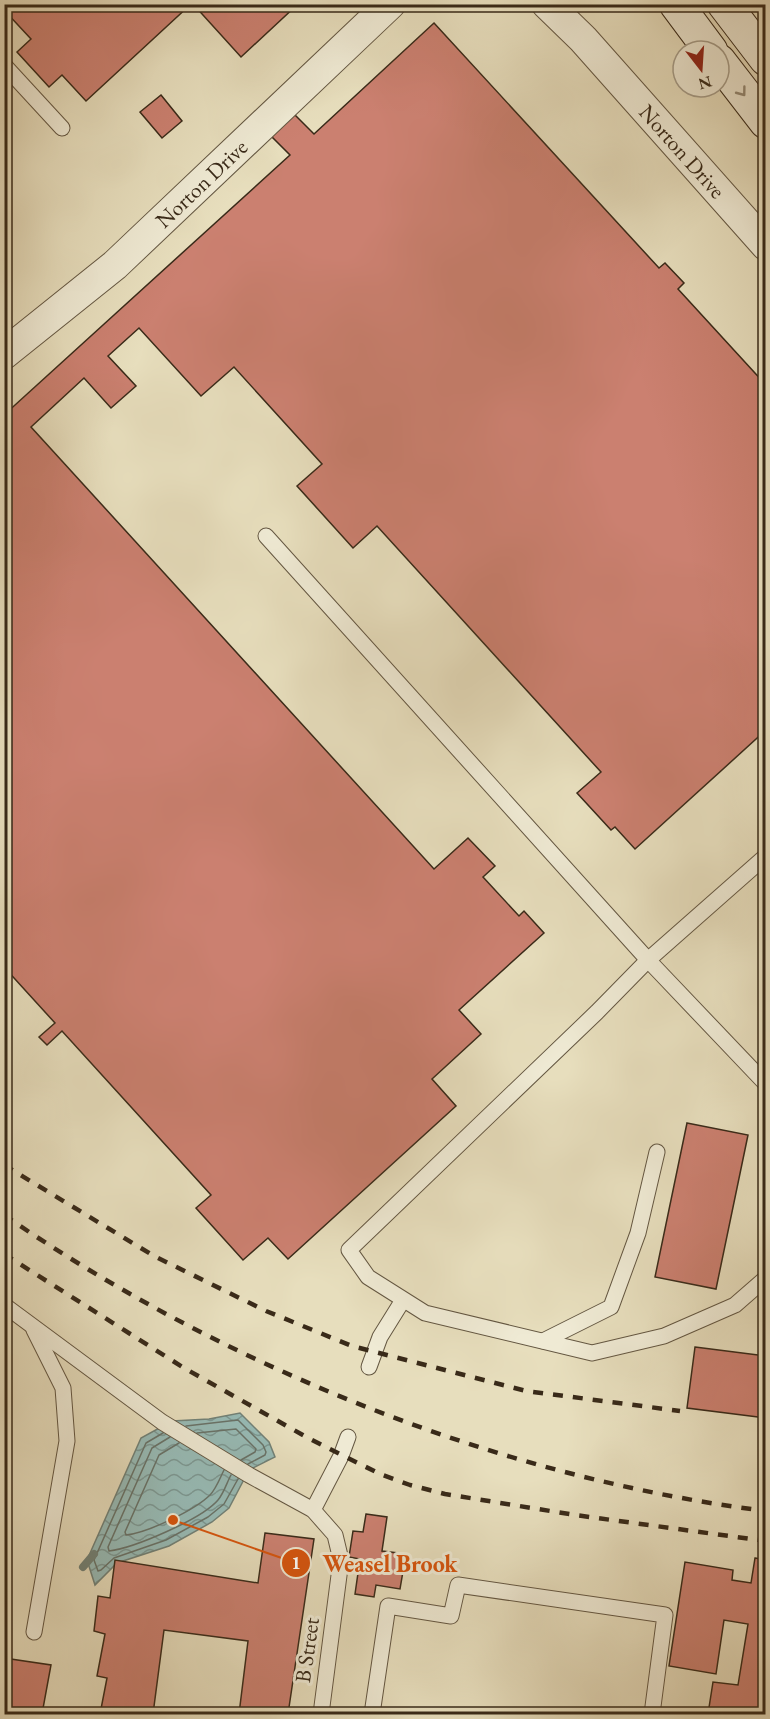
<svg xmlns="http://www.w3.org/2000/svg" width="770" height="1719" font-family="'EB Garamond',serif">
	<defs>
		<pattern id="water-waves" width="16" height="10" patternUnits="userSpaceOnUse" patternTransform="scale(1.5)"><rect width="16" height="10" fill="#97bbb6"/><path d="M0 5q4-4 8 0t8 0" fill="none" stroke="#7c9893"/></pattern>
	</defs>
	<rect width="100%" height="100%" fill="#e7debd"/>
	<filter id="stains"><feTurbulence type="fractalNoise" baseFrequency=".00333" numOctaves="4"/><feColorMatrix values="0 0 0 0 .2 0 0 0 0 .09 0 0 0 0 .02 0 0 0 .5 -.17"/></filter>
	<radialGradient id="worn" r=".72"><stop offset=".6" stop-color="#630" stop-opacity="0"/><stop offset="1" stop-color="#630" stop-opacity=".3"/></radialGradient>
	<polygon fill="url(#water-waves)" stroke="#718177" stroke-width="1.5" points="240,1413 269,1442 275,1457 249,1470 229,1508 212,1522 169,1546 117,1563 95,1585 87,1560 141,1438 172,1421 209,1419"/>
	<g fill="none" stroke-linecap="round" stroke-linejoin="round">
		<g stroke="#687268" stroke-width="1.5">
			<polyline points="186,1426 238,1420 263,1445 266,1452 265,1455 248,1464"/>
			<polyline points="163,1433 146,1443 94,1560 98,1571 101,1570 114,1558 166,1540 208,1517 224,1504 238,1479"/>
			<polyline points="197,1433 236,1429 256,1449 255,1452 241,1460"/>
			<path d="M 170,1437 L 152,1448 L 108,1547 L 109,1551 C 134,1548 202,1519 218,1500 C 224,1493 227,1482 231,1475"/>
			<path d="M 179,1443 L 159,1455 L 125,1532 L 126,1535 C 147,1533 195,1510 210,1495 C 216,1489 220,1478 224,1470"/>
		</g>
		<polyline stroke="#718177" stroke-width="8" points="83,1567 94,1554"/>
	</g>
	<g fill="#cb8070" stroke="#392a19" stroke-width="1.5">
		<polygon points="4,4 191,4 86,101 62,75 49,87 17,52 31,39 4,10"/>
		<polygon points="193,4 298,4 241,57"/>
		<polygon points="434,23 659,268 665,263 684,283 678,289 766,385 766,730 635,849 615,827 611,830 577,793 601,772 377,526 353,548 297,486 322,464 234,367 201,396 139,328 108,356 136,386 111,408 84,378 31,427 434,869 468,838 495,866 483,877 519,916 524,911 544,933 459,1010 481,1034 432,1079 456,1106 288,1259 268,1238 243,1260 196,1208 211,1195 62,1031 47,1045 39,1037 55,1023 4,967 4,415 290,155 265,130 288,108 314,134"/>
		<polygon points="161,95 182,121 162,138 140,112"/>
		<polygon points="687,1123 748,1135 716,1289 655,1277"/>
		<polygon points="695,1347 766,1356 766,1418 687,1408"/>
		<polygon points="366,1514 387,1517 382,1551 406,1554 400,1589 376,1585 374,1597 355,1594 360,1559 349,1557 353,1531 363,1532"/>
		<polygon points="265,1533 314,1539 288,1714 239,1714 248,1641 164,1630 153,1714 100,1714 107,1678 97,1676 105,1634 94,1631 98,1596 110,1598 115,1560 258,1583"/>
		<polygon points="755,1558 766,1560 766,1714 708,1714 713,1682 738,1685 748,1624 724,1620 716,1674 669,1666 685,1562 733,1570 732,1580 751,1583"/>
		<polygon points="4,1658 51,1665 42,1714 4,1714"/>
	</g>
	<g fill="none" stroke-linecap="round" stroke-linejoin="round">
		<g stroke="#645742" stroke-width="17">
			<g id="service">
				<polyline points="4,65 62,128"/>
				<polyline points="266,536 648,960 766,1084"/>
				<polyline points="766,856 648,960 597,1012 349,1250 368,1277 425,1313 592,1353 664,1336 735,1305 766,1278"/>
				<polyline points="4,1305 162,1422 249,1475 313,1510 335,1535 341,1560 321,1714"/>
				<polyline points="34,1330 63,1388 67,1441 34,1632"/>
				<polyline points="543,1341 611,1307 638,1233 657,1152"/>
				<polyline points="369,1367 380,1337 403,1300"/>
				<polyline points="313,1510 341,1456 348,1437"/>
				<polyline points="372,1714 388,1606 451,1616 458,1585 665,1615 652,1714"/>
			</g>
		</g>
		<g stroke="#645742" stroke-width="32">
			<g id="minor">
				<path id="s1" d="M 547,4 L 583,39 L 766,245"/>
				<path id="s2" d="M 4,354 L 115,265 L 390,4"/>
			</g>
		</g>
		<g stroke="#392a19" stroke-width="35">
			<g id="secondary">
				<polyline points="676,4 711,51"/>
				<polyline points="724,4 766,59"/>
				<polyline points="719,61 766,122"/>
			</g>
		</g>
		<use href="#service" stroke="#efead4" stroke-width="15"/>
		<use href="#minor" stroke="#efead4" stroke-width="30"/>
		<use href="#secondary" stroke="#efead4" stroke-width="33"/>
		<g stroke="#392a19" stroke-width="4.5" stroke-dasharray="10 10" stroke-linecap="butt">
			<polyline points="4,1165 154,1256 266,1311 352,1346 526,1391 680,1411"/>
			<path d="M 4,1215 C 225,1367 500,1478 766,1511"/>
			<polyline points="4,1254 184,1368 308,1438 380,1474 410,1485 445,1494 575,1515 766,1541"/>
		</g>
	</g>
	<defs><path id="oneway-chevron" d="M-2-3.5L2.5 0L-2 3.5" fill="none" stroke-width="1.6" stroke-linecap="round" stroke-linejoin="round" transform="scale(1.5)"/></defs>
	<use stroke="#948a76" href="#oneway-chevron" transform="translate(742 92) rotate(53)"/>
	<g text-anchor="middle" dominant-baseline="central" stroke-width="6" stroke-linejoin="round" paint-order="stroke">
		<g font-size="22" fill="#392a19" stroke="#efead4">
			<text stroke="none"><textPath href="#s1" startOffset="200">Norton Drive</textPath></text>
			<text stroke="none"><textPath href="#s2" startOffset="261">Norton Drive</textPath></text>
			<text transform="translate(307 1650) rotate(-82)">B Street</text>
		</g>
	</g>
	<path fill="none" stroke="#d6540d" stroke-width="2" d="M173 1520L296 1563"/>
	<g fill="#d6540d" stroke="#efead4" stroke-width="2">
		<circle cx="173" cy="1520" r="6"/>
		<circle cx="296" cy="1563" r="15"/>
	</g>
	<g font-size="18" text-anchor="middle" font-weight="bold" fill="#fff">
		<text x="296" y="1569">1</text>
	</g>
	<g font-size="24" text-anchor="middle" font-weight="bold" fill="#d6540d" stroke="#efead4" stroke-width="6" stroke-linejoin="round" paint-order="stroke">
		<text x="390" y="1572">Weasel Brook</text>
	</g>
	<rect width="770" height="1719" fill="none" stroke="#e7debd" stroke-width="24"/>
	<rect x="6" y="6" width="758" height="1707" fill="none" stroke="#392a19" stroke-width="3"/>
	<rect x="12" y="12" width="746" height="1695" fill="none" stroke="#392a19" stroke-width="1.5"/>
	<g transform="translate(701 69) rotate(163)"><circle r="28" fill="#efead4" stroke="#a69d89" stroke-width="1.5"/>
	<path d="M0-4.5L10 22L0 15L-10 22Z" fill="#8f2418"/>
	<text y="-9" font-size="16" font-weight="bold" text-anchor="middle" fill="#392a19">N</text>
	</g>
	<rect width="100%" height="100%" filter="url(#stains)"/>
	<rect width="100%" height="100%" fill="url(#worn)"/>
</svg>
